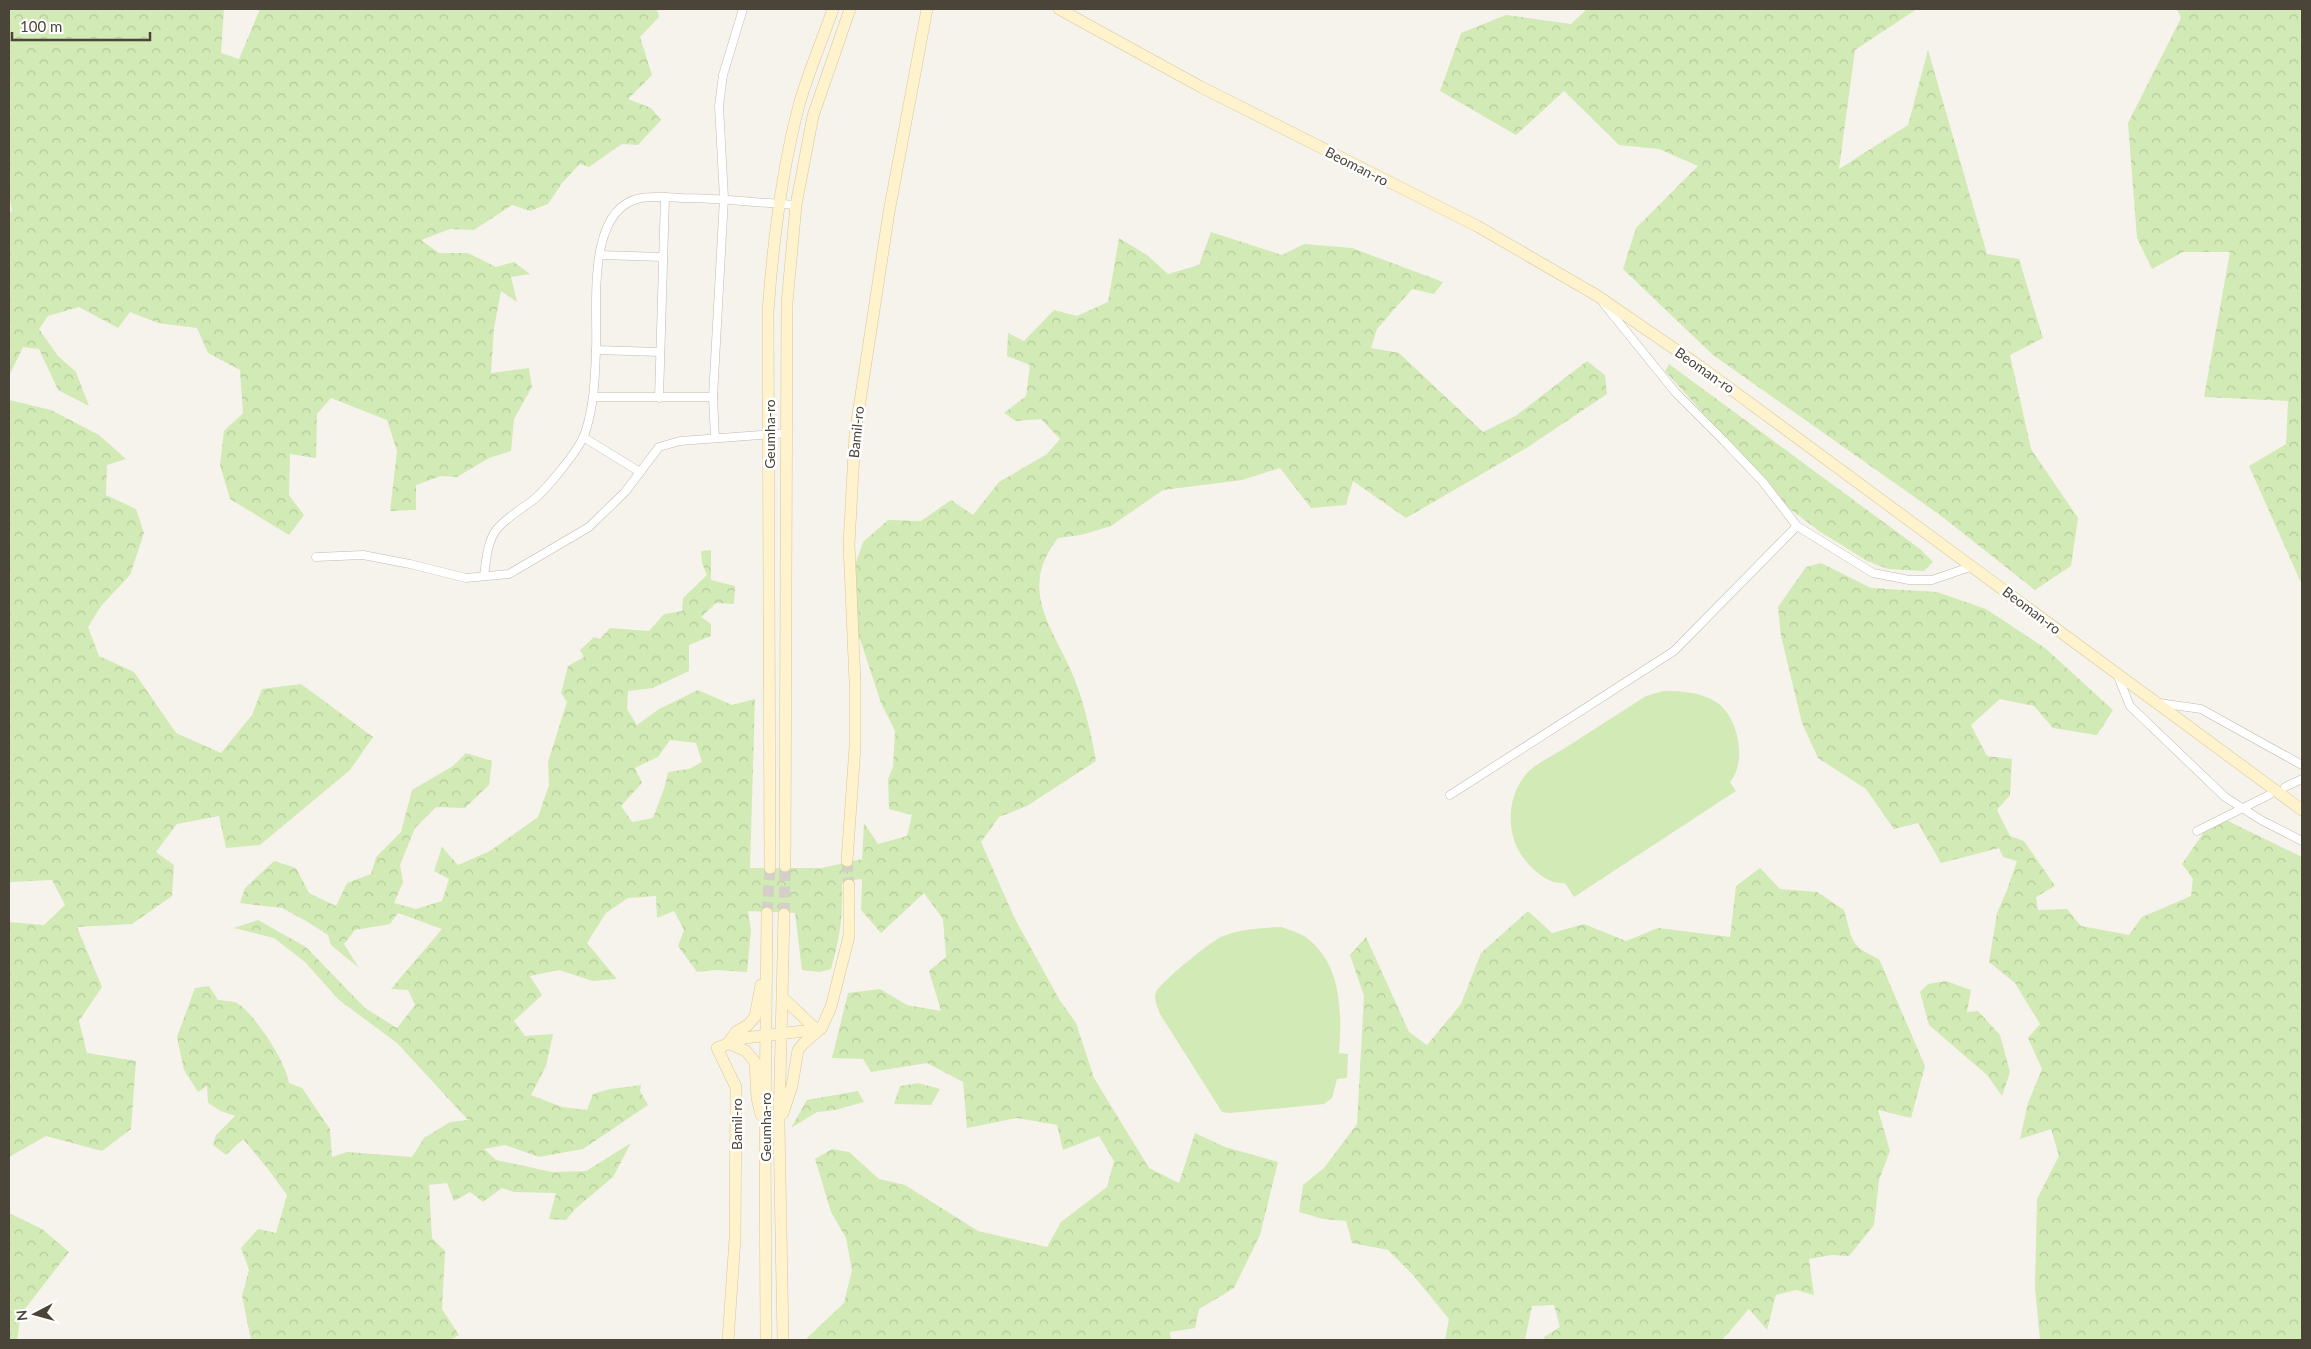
<svg xmlns="http://www.w3.org/2000/svg" width="2311" height="1349" font-family="Lato,sans-serif">
	<defs>
		<pattern id="forest-crowns" width="20" height="18" patternUnits="userSpaceOnUse" patternTransform="scale(1.25)"><rect width="20" height="18" fill="#d2eab5"/><path d="M2 6a3 3 0 1 1 6 0M12 15a3 3 0 1 1 6 0" fill="none" stroke="#b6ca9c"/></pattern>
	</defs>
	<rect width="100%" height="100%" fill="#f6f3ec"/>
	<g fill="url(#forest-crowns)" fill-rule="evenodd">
		<polygon points="9,9 224,9 221,53 239,59 260,9 657,9 659,17 640,37 652,75 628,99 651,108 661,120 638,145 622,144 589,167 580,164 562,183 548,204 530,211 512,205 474,230 450,229 421,240 439,253 468,253 496,267 514,262 530,274 511,277 517,302 501,291 494,328 491,373 529,368 532,387 514,419 511,451 489,458 457,477 441,476 416,485 416,510 390,511 397,451 387,420 331,398 317,414 316,458 290,454 289,495 304,515 289,535 230,499 220,465 224,431 243,413 240,370 208,353 197,328 158,323 130,312 118,328 79,307 48,316 39,329 58,356 76,372 89,406 58,390 39,349 23,347 10,374 9,215 12,210 9,195"/>
		<polygon points="1587,9 1917,9 1855,50 1839,169 1908,125 1928,50 1987,254 2019,259 2043,338 2010,355 2031,449 2078,518 2071,566 2035,590 1940,515 1713,355 1623,269 1636,228 1698,166 1659,149 1619,145 1564,91 1516,135 1440,91 1461,33 1506,15 1571,24"/>
		<polygon points="2177,9 2302,9 2302,585 2249,466 2286,444 2288,401 2204,397 2230,252 2183,252 2152,269 2137,238 2128,123 2181,18"/>
		<path d="M 1211,232 L 1282,255 L 1304,244 L 1352,248 L 1443,282 L 1434,294 L 1412,289 L 1377,329 L 1371,348 L 1399,353 L 1483,432 L 1517,415 L 1587,361 L 1605,375 L 1607,394 L 1528,447 L 1406,518 L 1353,481 L 1346,505 L 1311,508 L 1280,468 L 1242,480 L 1163,490 L 1111,526 L 1081,535 L 1058,538 C 1016,592 1055,629 1075,680 C 1085,707 1091,733 1096,761 L 1027,806 L 999,817 L 981,842 L 1014,917 L 1059,999 L 1076,1023 L 1094,1078 L 1149,1168 L 1179,1183 L 1195,1133 L 1225,1147 L 1278,1162 L 1260,1235 L 1234,1288 L 1199,1309 L 1195,1328 L 1170,1332 L 1171,1340 L 807,1340 L 807,1338 L 844,1303 L 852,1270 L 846,1238 L 831,1212 L 815,1159 L 832,1149 L 849,1152 L 879,1179 L 905,1185 L 978,1231 L 1047,1247 L 1061,1222 L 1107,1187 L 1114,1161 L 1099,1136 L 1063,1150 L 1057,1125 L 1017,1118 L 967,1128 L 963,1082 L 927,1063 L 871,1072 L 863,1059 L 832,1058 L 848,993 L 880,989 L 907,1005 L 941,1011 L 929,971 L 946,957 L 943,919 L 924,893 L 881,933 L 861,910 L 862,879 L 843,881 L 842,884 C 843,917 840,938 831,969 L 819,972 L 802,970 L 795,913 L 748,911 L 751,930 L 747,972 L 715,970 L 697,972 L 678,946 L 684,930 L 674,911 L 657,918 L 656,896 L 628,898 L 606,913 L 587,943 L 617,979 L 593,981 L 559,970 L 530,976 L 542,995 L 514,1021 L 525,1036 L 553,1034 L 546,1066 L 531,1095 L 562,1107 L 587,1110 L 593,1094 L 610,1089 L 641,1085 L 640,1091 L 648,1105 L 583,1149 L 539,1157 L 505,1145 L 484,1149 L 496,1160 L 552,1172 L 586,1171 L 631,1143 L 613,1177 L 575,1209 L 566,1220 L 549,1219 L 556,1193 L 514,1192 L 502,1188 L 483,1202 L 470,1192 L 454,1201 L 447,1183 L 429,1185 L 432,1238 L 445,1251 L 442,1309 L 459,1335 L 450,1340 L 251,1340 L 242,1296 L 249,1270 L 241,1248 L 258,1229 L 276,1233 L 287,1195 L 268,1169 L 243,1139 L 226,1155 L 213,1145 L 216,1135 L 235,1116 L 221,1111 L 208,1103 L 207,1086 L 198,1092 L 184,1070 L 177,1037 L 195,988 L 209,986 L 218,1000 C 224,1001 232,1001 237,1003 C 255,1014 286,1062 289,1083 L 302,1088 L 330,1129 L 332,1157 L 347,1152 L 412,1157 L 424,1138 L 450,1122 L 468,1120 L 397,1043 L 339,1000 L 305,962 L 274,938 L 234,928 L 258,920 L 306,947 L 365,1008 L 397,1028 L 415,1005 L 408,990 L 391,989 L 442,929 L 398,913 L 390,924 L 355,930 L 344,944 L 359,968 L 331,945 L 328,935 L 306,921 L 282,908 L 240,903 L 245,888 L 274,861 L 296,868 L 309,893 L 336,906 L 347,883 L 371,874 L 376,857 L 401,832 L 412,790 L 453,766 L 466,753 L 492,761 L 489,785 L 465,808 L 436,807 L 415,828 L 400,865 L 403,882 L 394,903 L 416,909 L 442,901 L 449,879 L 434,871 L 442,847 L 458,865 L 490,851 L 538,817 L 549,785 L 548,762 L 567,702 L 561,693 L 568,666 L 584,657 L 580,650 L 594,637 L 600,639 L 610,628 L 649,631 L 664,614 L 682,611 L 683,598 L 707,575 L 702,563 L 701,551 L 711,550 L 711,580 L 735,586 L 734,604 L 716,603 L 701,617 L 711,624 L 711,636 L 689,645 L 689,671 L 653,688 L 628,691 L 627,709 L 637,725 L 659,709 L 698,690 L 732,705 L 755,699 L 750,868 L 822,868 L 862,859 L 864,823 L 878,844 L 907,836 L 912,815 L 889,809 L 888,779 L 893,767 L 895,731 L 881,703 L 857,630 L 855,565 L 863,542 L 888,520 L 921,521 L 951,500 L 973,515 L 999,482 L 1047,454 L 1060,439 L 1041,419 L 1016,421 L 1004,413 L 1026,396 L 1030,365 L 1007,356 L 1008,333 L 1024,341 L 1054,310 L 1077,316 L 1108,302 L 1119,238 L 1147,255 L 1168,274 L 1199,265 ZM 670,740 L 696,743 L 702,762 L 689,769 L 668,772 L 665,786 L 653,818 L 632,822 L 621,806 L 642,783 L 635,768 L 658,757 Z"/>
		<polygon points="1669,364 1920,549 1933,562 1924,571 1888,569 1867,561 1819,531 1790,509 1665,371"/>
		<polygon points="9,400 51,410 99,435 126,459 107,465 106,495 136,509 144,533 130,575 101,606 88,627 99,656 134,672 176,733 221,753 252,715 262,689 301,684 373,737 350,770 260,845 226,848 219,816 177,824 156,852 174,865 172,896 132,924 77,927 102,987 79,1021 87,1053 136,1061 131,1129 102,1151 46,1136 9,1157 9,922 44,925 65,905 52,880 9,882"/>
		<polygon points="1821,563 1871,588 1937,592 1986,609 2045,648 2113,710 2097,735 2053,728 2034,706 2000,699 1971,725 1987,756 2012,759 2010,795 1997,810 2010,836 2024,841 2055,886 2036,897 2038,910 2067,909 2081,926 2129,935 2142,917 2191,896 2193,879 2182,864 2204,832 2226,820 2302,857 2302,1340 2040,1340 2035,1287 2037,1199 2059,1156 2051,1129 2020,1139 2028,1103 2042,1069 2028,1038 2040,1024 2015,983 1989,962 1997,913 2007,890 2017,861 2003,857 1999,848 1941,863 1918,823 1894,829 1866,789 1818,758 1802,723 1781,636 1778,607 1806,567"/>
		<path d="M 1760,868 L 1780,889 L 1817,892 L 1844,910 C 1853,940 1848,945 1879,959 L 1925,1066 L 1911,1118 L 1878,1110 L 1890,1151 L 1879,1180 L 1874,1225 L 1849,1256 L 1831,1255 L 1809,1259 L 1814,1295 L 1796,1290 L 1776,1295 L 1767,1330 L 1749,1309 L 1722,1340 L 1545,1340 L 1544,1337 L 1560,1327 L 1554,1305 L 1532,1306 L 1525,1340 L 1445,1340 L 1449,1319 L 1413,1275 L 1388,1250 L 1352,1243 L 1346,1221 L 1323,1219 L 1299,1212 L 1303,1185 L 1324,1168 L 1357,1124 L 1364,996 L 1350,955 L 1366,937 L 1409,1032 L 1427,1045 L 1461,1004 L 1481,953 L 1528,911 L 1552,933 L 1584,924 L 1626,941 L 1658,928 L 1730,937 L 1736,886 Z"/>
		<polygon points="1946,981 1971,990 1967,1012 1978,1011 2000,1035 2010,1072 2002,1096 1987,1075 1929,1025 1920,992 1928,984"/>
		<polygon points="918,1083 940,1089 931,1105 894,1104 900,1086"/>
		<polygon points="858,1091 864,1102 835,1110 817,1112 791,1128 807,1100"/>
		<polygon points="9,1213 42,1229 69,1252 21,1314 17,1340 9,1340"/>
	</g>
	<g fill="#d2eab5">
		<path d="M 1663,691 C 1681,691 1703,692 1719,704 C 1739,721 1747,762 1730,782 L 1736,791 L 1574,897 L 1565,883 C 1548,885 1531,869 1522,856 C 1505,831 1507,793 1529,771 C 1539,762 1554,755 1565,748 C 1592,731 1619,713 1646,696 Z"/>
		<path d="M 1282,927 C 1289,930 1300,933 1307,938 C 1342,965 1342,1013 1339,1053 L 1348,1054 L 1347,1078 L 1337,1079 L 1332,1098 L 1324,1104 L 1230,1113 L 1222,1112 L 1160,1014 C 1158,1007 1153,999 1156,992 C 1161,982 1210,942 1221,937 C 1240,929 1261,928 1282,927 Z"/>
	</g>
	<g fill="none" stroke-linecap="round" stroke-linejoin="round">
		<g stroke="#d4d0c8" stroke-width="11" stroke-dasharray="11 5.5" stroke-linecap="butt">
			<polyline points="847,861 849,885"/>
			<polyline points="767,913 770,868"/>
			<polyline points="784,914 785,866"/>
		</g>
		<g stroke="#c2bbae" stroke-width="9">
			<g id="street">
				<polyline points="600,255 663,257"/>
				<polyline points="1604,304 1676,393 1724,441 1763,482 1797,526 1873,573 1909,580 1932,580 1973,566"/>
				<polyline points="596,350 660,352"/>
				<polyline points="593,397 713,397"/>
				<polyline points="659,398 665,197"/>
				<polyline points="583,437 640,472"/>
				<polyline points="715,438 713,397 724,198 719,106 723,75 743,9"/>
				<polyline points="316,557 363,555 410,564 466,578 509,574 589,527 625,492 659,447 680,441 787,433"/>
				<path d="M 484,576 C 486,562 487,541 497,529 C 506,518 520,510 532,501 C 546,490 577,452 584,436 C 594,408 595,379 596,350 C 598,309 585,208 641,198 C 654,196 669,197 682,198 C 721,198 758,203 796,205"/>
				<polyline points="2117,674 2130,706 2225,797 2261,820 2302,841"/>
				<polyline points="2159,703 2201,709 2302,765"/>
				<polyline points="2285,787 2302,779"/>
				<polyline points="1450,795 1674,651 1797,526"/>
				<polyline points="2197,831 2269,795"/>
			</g>
		</g>
		<g stroke="#d6c79b" stroke-width="12">
			<g id="secondary">
				<polyline points="1059,9 1201,87 1477,226 1596,295 1701,367 2302,810"/>
				<polyline points="847,861 855,747 855,682 849,544 855,434 889,212 927,9"/>
				<polyline points="785,866 787,303 796,205 813,116 850,9"/>
				<path d="M 770,868 L 768,312 C 773,242 781,173 799,105 C 808,73 822,41 833,9"/>
				<polyline points="761,985 755,1017 748,1025 736,1032 728,1043 746,1051 755,1062 757,1098 761,1115"/>
				<polyline points="783,1113 792,1086 798,1050 804,1043 818,1031 783,998"/>
				<polyline points="728,1340 735,1239 736,1087 717,1048 744,1038 821,1029 831,1007 849,936 849,885"/>
				<polyline points="766,1340 765,1129 767,913"/>
				<polyline points="783,1340 779,1124 784,914"/>
			</g>
		</g>
		<use href="#street" stroke="#fff" stroke-width="8"/>
		<use href="#secondary" stroke="#fff3cd" stroke-width="11"/>
	</g>
	<g text-anchor="middle" dominant-baseline="central" stroke-width="5" stroke-linejoin="round" paint-order="stroke">
		<g font-size="14" fill="#4b4439" stroke="#fff">
			<text transform="translate(1357 166) rotate(27)">Beoman-ro</text>
			<text transform="translate(1705 370) rotate(35)">Beoman-ro</text>
			<text transform="translate(856 432) rotate(-84)">Bamil-ro</text>
			<text transform="translate(769 434) rotate(-90)">Geumha-ro</text>
			<text transform="translate(2032 610) rotate(37)">Beoman-ro</text>
			<text transform="translate(736 1124) rotate(-90)">Bamil-ro</text>
			<text transform="translate(765 1127) rotate(-90)">Geumha-ro</text>
		</g>
	</g>
	<rect width="2311" height="1349" fill="none" stroke="#4b4439" stroke-width="20"/>
	<g transform="translate(35 1314) rotate(264)" stroke="#ffffff" stroke-width="4" paint-order="stroke">
	<path d="M0-4L9 19L0 12L-9 19Z" fill="#4b4439"/>
	<text y="-8" font-size="14" font-weight="bold" text-anchor="middle" fill="#4b4439">N</text>
	</g>
	<path d="M12 32v8h138v-8" fill="none" stroke="#4b4439" stroke-width="2.5"/>
	<text x="20" y="32" font-size="15" fill="#4b4439" stroke="#ffffff" stroke-width="4" paint-order="stroke">100 m</text>
</svg>
